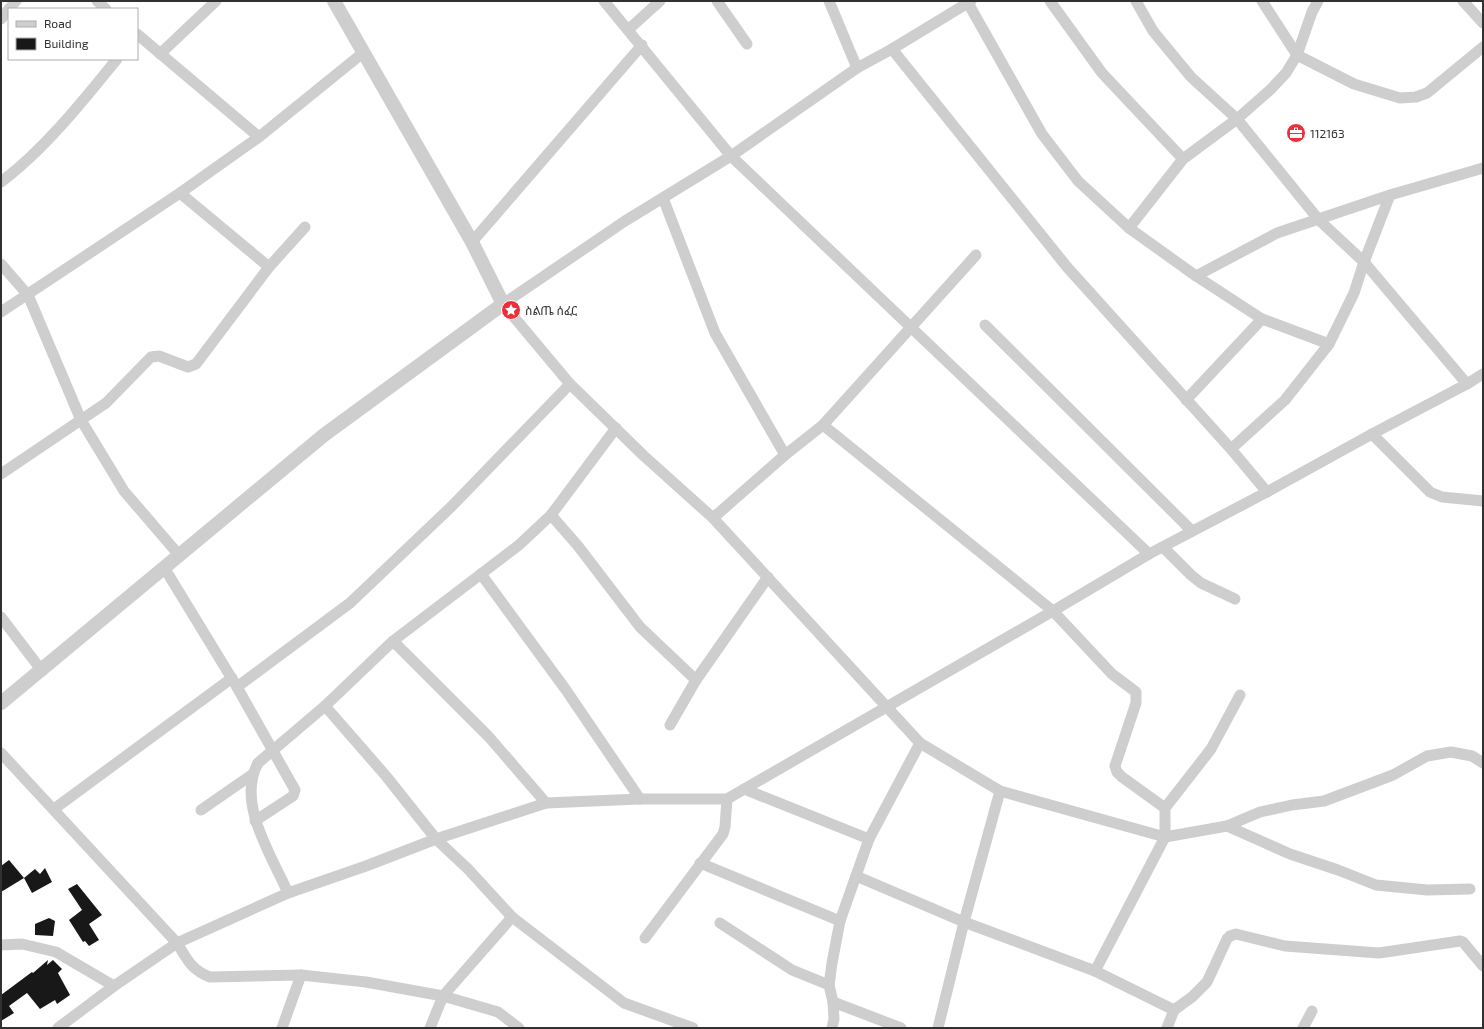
<svg xmlns="http://www.w3.org/2000/svg" width="1484" height="1029" font-family="'Exo 2','Noto Sans Ethiopic',sans-serif">
	<rect width="100%" height="100%" fill="#fff"/>
	<g fill="#181818">
		<polygon points="9,860 24,878 1,892 1,866"/>
		<polygon points="45,868 52,882 32,893 24,878 35,869 40,874"/>
		<polygon points="77,884 102,915 89,924 99,940 89,946 85,941 83,942 69,920 82,910 68,889"/>
		<polygon points="49,918 55,921 53,936 35,935 35,924"/>
		<polygon points="48,960 47,965 53,960 62,969 58,973 70,995 57,1004 55,1000 40,1009 27,993 9,1006 14,1013 1,1021 1,995 32,972 33,973"/>
	</g>
	<g fill="none" stroke-linecap="round" stroke-linejoin="round">
		<g stroke="#cecece" stroke-width="11">
			<polyline points="97,1 106,9"/>
			<polyline points="604,1 731,156 1149,554"/>
			<polyline points="717,1 747,44"/>
			<polyline points="829,1 857,68"/>
			<polyline points="971,1 892,49 857,68 731,156 625,221 503,304 570,384 644,456 713,518 920,743 1000,791 1165,837 1227,826 1260,812 1292,805 1324,801 1393,775 1427,756 1451,752 1472,756 1483,763"/>
			<polyline points="1050,1 1102,73 1183,159"/>
			<polyline points="1136,1 1153,31 1191,77 1237,119 1319,220 1364,262 1467,384"/>
			<polyline points="1262,1 1297,55 1354,84 1400,98 1416,97 1427,93 1483,47"/>
			<polyline points="1463,1 1483,23"/>
			<polyline points="968,3 1042,134 1078,181 1129,228 1196,276 1262,319 1329,344"/>
			<polyline points="9,9 16,1"/>
			<polyline points="1,19 9,9"/>
			<polyline points="629,29 660,1"/>
			<polyline points="137,34 259,137"/>
			<polyline points="892,49 1067,267 1231,449 1267,492"/>
			<polyline points="160,54 216,1"/>
			<path d="M 1,182 C 44,150 83,101 117,59"/>
			<polyline points="180,193 269,267"/>
			<polyline points="663,198 715,333 785,455 713,518"/>
			<polyline points="1129,228 1183,159 1237,119 1271,89 1286,73 1297,55 1312,12 1318,1"/>
			<polyline points="472,242 642,45"/>
			<polyline points="976,255 823,425 1053,611 1112,674 1136,692 1136,703 1115,766 1117,772 1122,777 1165,808"/>
			<polyline points="1,264 28,295 81,420 124,491 179,555"/>
			<polyline points="1196,276 1277,233 1390,195 1483,168"/>
			<polyline points="1,312 180,193 259,137 364,52"/>
			<polyline points="985,325 1192,531"/>
			<polyline points="1186,400 1262,319"/>
			<polyline points="1372,434 1430,492 1442,497 1483,501"/>
			<polyline points="1231,449 1285,400 1329,344 1354,293 1364,262 1390,195"/>
			<polyline points="785,455 823,425"/>
			<polyline points="1,474 106,403 151,357 159,356 188,367 196,364 269,267 305,227"/>
			<polyline points="551,515 578,546 640,627 696,680"/>
			<polyline points="1163,547 1191,575 1201,583 1235,599"/>
			<polyline points="165,569 237,687 295,790 293,796 255,821"/>
			<polyline points="481,574 566,690 640,799"/>
			<polyline points="1,617 42,671"/>
			<polyline points="393,641 489,737 546,803"/>
			<polyline points="237,687 350,603 452,506 570,384"/>
			<polyline points="325,706 386,776 436,839 468,869 512,917 624,1003 693,1028"/>
			<polyline points="670,725 696,680 768,577"/>
			<path d="M 1,753 L 177,943 C 187,959 191,970 210,977 L 301,975 L 366,982 L 443,996 L 498,1012 L 519,1028"/>
			<polyline points="744,789 869,839"/>
			<polyline points="54,809 232,678"/>
			<polyline points="201,810 253,774"/>
			<polyline points="1227,826 1290,854 1338,870 1376,885 1427,890 1470,889"/>
			<polyline points="700,863 840,921"/>
			<polyline points="856,876 964,922 1000,791"/>
			<path d="M 288,893 C 272,856 236,803 258,763 L 325,706 L 393,641 L 519,545 L 551,515 L 616,428"/>
			<polyline points="720,923 792,970 829,985"/>
			<polyline points="645,938 723,834 725,827 727,799"/>
			<polyline points="1,945 22,944 56,952 114,986"/>
			<polyline points="1095,971 1174,1010 1167,1028"/>
			<polyline points="833,1002 901,1028"/>
			<polyline points="1174,1010 1192,997 1207,982 1227,939 1230,936 1236,934 1285,946 1379,953 1460,941 1463,942 1483,966"/>
			<polyline points="58,1028 114,986 177,943 288,893 366,866 436,839 546,803 640,799 727,799 1053,611 1149,554 1267,492 1372,434 1467,384 1483,374"/>
			<polyline points="282,1028 301,975"/>
			<polyline points="430,1028 443,996 512,917"/>
			<polyline points="832,1028 834,1019 833,1002 829,985 832,963 840,921 869,839 920,743"/>
			<polyline points="938,1028 964,922 1095,971 1165,837 1165,808 1211,749 1240,695"/>
			<polyline points="1303,1028 1312,1011"/>
		</g>
		<polyline stroke="#cecece" stroke-width="14" points="1,703 324,435 503,304 472,242 334,1"/>
	</g>
	<defs>
		<g id="office-disc" transform="scale(1)"><circle r="9.5" fill="#ec2f39" stroke="#fff"/><path d="M-6-3h4V-5.5h4V-3h4V5H-6ZM-1-4.5V-3h2v-1.5ZM-6 0V1H6V0Z" fill="#fff"/></g>
		<g id="sight-disc" transform="scale(1)"><circle r="9.5" fill="#ec2f39" stroke="#fff"/><path d="M0-6L1.8-2.2L6-1.7L2.9 1.2L3.7 5.4L0 3.3L-3.7 5.4L-2.9 1.2L-6-1.7L-1.8-2.2Z" fill="#fff"/></g>
	</defs>
	<g fill-rule="evenodd">
		<use href="#office-disc" x="1296" y="133"/>
		<use href="#sight-disc" x="511" y="310"/>
	</g>
	<g text-anchor="middle" dominant-baseline="central" stroke-width="4" stroke-linejoin="round" paint-order="stroke">
		<g font-size="12" fill="#313131" stroke="#fff" text-anchor="start">
			<text x="1310" y="133">112163</text>
			<text x="525" y="310">ስልጤ ሰፈር</text>
		</g>
	</g>
	<rect width="1484" height="1029" fill="none" stroke="#313131" stroke-width="4"/>
	<rect x="8" y="8" width="130" height="52" fill="#ffffff" stroke="#adadad"/>
	<rect x="16" y="21" width="20" height="6" fill="#cecece" stroke="#adadad"/>
	<text x="44" y="28" font-size="12" fill="#313131">Road</text>
	<rect x="16" y="38" width="20" height="12" fill="#181818" stroke="#adadad"/>
	<text x="44" y="48" font-size="12" fill="#313131">Building</text>
</svg>
